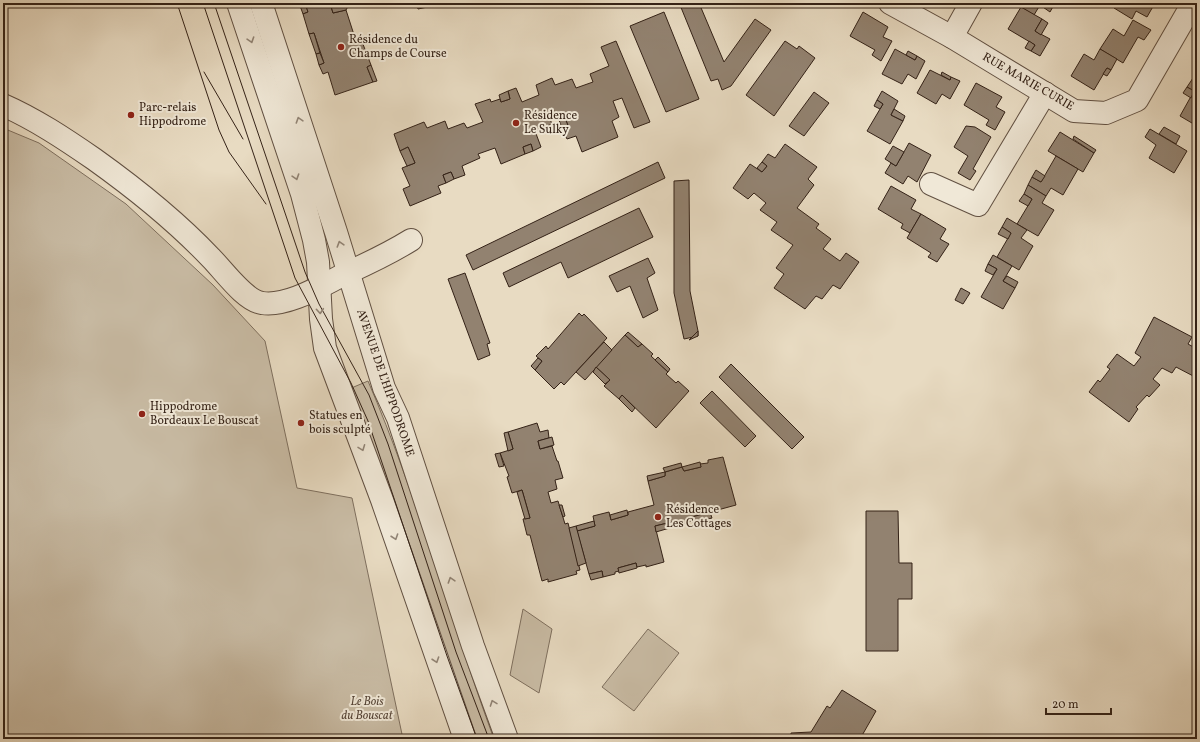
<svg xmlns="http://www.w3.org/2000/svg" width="1200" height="742" font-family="Vollkorn,serif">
	<rect width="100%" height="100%" fill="#e8dbc2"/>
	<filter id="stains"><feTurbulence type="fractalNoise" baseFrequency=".005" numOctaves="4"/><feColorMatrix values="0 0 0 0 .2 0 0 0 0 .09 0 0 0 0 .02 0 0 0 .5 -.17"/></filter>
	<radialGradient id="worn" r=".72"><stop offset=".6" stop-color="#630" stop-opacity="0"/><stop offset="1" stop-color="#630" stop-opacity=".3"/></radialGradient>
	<g fill="#c9bca5" stroke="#7e6f5e">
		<polygon points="3,128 39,143 126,204 213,285 265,341 297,488 352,498 403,739 3,739"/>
		<path d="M 368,381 C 418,497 450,620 494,739 L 472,739 L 349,389 Z"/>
		<polygon points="523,609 552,629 539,693 510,675"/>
		<polygon points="648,629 679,653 634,711 602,687"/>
	</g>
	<g fill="#928270" stroke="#342217">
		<polygon points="299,3 305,3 308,12 303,14"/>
		<polygon points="305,3 330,3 333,13 346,10 356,41 361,39 371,65 367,67 373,82 335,95 328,72 323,74 319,65 324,63 314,33 309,34 303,14 308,12"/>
		<polygon points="330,3 350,3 346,10 333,13"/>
		<polygon points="416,3 436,3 437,5 418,9"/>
		<polygon points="686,3 699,3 724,62 755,19 771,30 731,86 722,90 718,79 711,81 680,5"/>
		<polygon points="723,3 743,3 735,5"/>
		<polygon points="1018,3 1055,3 1050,12 1040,5 1034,15 1017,5"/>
		<polygon points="1117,3 1155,3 1147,17 1136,11 1132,19 1114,8"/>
		<polygon points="1021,7 1042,19 1035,31 1050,39 1040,56 1031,51 1035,45 1008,29"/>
		<polygon points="664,12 699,99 666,112 630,26"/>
		<polygon points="863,12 888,27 883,37 892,41 881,61 872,55 875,50 850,36"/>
		<polygon points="1042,19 1048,23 1041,35 1035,31"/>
		<polygon points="1133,20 1151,30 1144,40 1138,37 1123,63 1100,49 1113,29 1124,36"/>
		<polygon points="314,33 320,53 316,54 309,34"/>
		<polygon points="616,41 650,122 634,128 622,98 613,101 619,117 612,121 618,137 582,152 576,136 567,139 563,131 569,128 565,118 559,120 555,111 548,114 552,124 535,131 541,147 533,151 531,144 523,147 525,154 501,164 495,148 478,154 480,158 462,166 465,175 454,179 451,172 443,175 446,183 438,186 441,193 410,206 403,189 410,186 402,168 415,163 408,147 400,151 394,134 424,122 427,128 445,121 448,129 464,123 467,128 483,122 475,104 490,99 491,102 500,99 501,102 510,99 508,91 516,88 522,102 539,95 536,85 552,78 555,85 572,79 576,88 593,82 590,74 609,66 601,47"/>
		<polygon points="785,41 797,49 799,46 815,58 774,116 746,95"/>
		<polygon points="1029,41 1035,45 1031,51 1025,48"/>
		<polygon points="895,49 915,60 917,56 925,61 916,79 908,74 902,84 882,74"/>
		<polygon points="1100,49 1117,59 1111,70 1107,68 1094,90 1071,76 1084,54 1094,60"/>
		<polygon points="908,51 917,56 915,60 906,55"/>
		<polygon points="320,53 324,63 319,65 316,54"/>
		<polygon points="371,65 377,81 373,82 367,67"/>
		<polygon points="1107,68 1111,70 1107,76 1103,74"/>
		<polygon points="930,70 950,80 951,77 960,81 950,99 942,94 936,104 917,93"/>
		<polygon points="942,72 951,77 950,80 941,75"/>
		<polygon points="1193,78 1197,80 1197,126 1180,116 1194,91 1187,87"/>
		<polygon points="976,83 1002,97 996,107 1005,112 995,130 986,125 989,120 964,105"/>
		<polygon points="1187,87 1194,91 1191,98 1183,93"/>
		<polygon points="508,91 510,99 501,102 499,95"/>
		<polygon points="882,91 898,101 891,115 903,121 890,144 867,131 883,104 877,100"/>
		<polygon points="814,92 829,103 804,136 789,126"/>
		<polygon points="877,100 883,104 880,109 874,106"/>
		<polygon points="894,109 905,116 903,121 891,115"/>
		<polygon points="565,118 569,128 563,131 559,120"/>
		<polygon points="966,126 975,127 991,137 973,169 976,171 970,180 958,173 968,156 954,147"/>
		<polygon points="1164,127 1180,136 1176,144 1159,134"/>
		<polygon points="1150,129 1187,151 1174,173 1149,158 1156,145 1145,137"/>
		<polygon points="1060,132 1094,153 1083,172 1048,151"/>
		<polygon points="1074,136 1096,150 1094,153 1073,139"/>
		<polygon points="909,143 931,155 917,182 908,176 903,184 885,173 891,163 896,166"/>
		<polygon points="531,144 533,151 525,154 523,147"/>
		<polygon points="785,144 817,167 808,179 814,185 797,208 819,224 816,228 831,239 823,249 840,261 846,253 859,262 840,289 833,285 822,299 816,296 805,309 774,288 784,274 776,268 793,245 771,230 777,222 760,210 766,203 754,193 748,199 733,188 750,164 762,172 767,166 762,162 768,154 775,158"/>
		<polygon points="893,146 904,152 896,166 885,159"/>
		<polygon points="408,147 415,163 407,166 400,151"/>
		<polygon points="1056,156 1078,169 1063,195 1051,188 1046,196 1028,185 1032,177 1041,182"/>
		<polygon points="658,162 665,178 473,270 466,255"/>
		<polygon points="762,162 767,166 762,172 757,168"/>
		<polygon points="1036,170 1045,176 1041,182 1032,177"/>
		<polygon points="451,172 454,179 446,183 443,175"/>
		<polygon points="689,180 690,291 698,331 698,336 684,339 674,293 674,181"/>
		<polygon points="1028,185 1046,196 1042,203 1054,210 1038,236 1017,224 1032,199 1024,194"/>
		<polygon points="891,186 916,200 911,209 921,214 910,233 901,228 903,224 878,209"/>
		<polygon points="1024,194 1032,199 1028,206 1019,201"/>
		<polygon points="639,208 653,237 568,278 561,262 509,287 503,273"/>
		<polygon points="921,214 946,229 940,239 949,244 937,262 928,257 931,253 907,238"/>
		<polygon points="1007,218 1027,230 1021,238 1033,246 1019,270 997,257 1011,233 1002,227"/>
		<polygon points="1002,227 1011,233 1008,239 998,234"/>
		<polygon points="993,255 1012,266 1003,281 1015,288 1003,309 981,297 997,269 988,264"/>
		<polygon points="648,258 655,273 647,278 658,310 643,318 630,286 617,292 609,276"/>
		<polygon points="988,264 997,269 993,275 985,271"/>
		<polygon points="465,273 490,343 487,344 490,355 478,360 448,279"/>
		<polygon points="1007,276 1018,282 1015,288 1003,281"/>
		<polygon points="961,288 970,293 963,304 955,300"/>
		<polygon points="579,313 582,316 584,314 607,338 564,385 561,382 554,389 535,370 542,361 536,356 546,346 548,349"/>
		<polygon points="1154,317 1192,337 1188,344 1197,349 1197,378 1176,367 1172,373 1162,368 1153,379 1160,385 1149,397 1147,395 1136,407 1138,409 1129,422 1089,392 1098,380 1100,382 1110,369 1107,367 1117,354 1134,366 1141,357 1135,353"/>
		<polygon points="698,331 698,336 689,340"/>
		<polygon points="628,332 642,344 638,347 625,335"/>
		<polygon points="625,335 638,347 642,344 653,354 651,356 668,372 666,374 676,383 678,381 689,391 656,428 622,395 619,399 604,386 610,380 596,367"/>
		<polygon points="604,342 612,350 585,380 576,372"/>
		<polygon points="658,357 670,369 668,372 655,360"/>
		<polygon points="538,358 542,361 535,370 531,366"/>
		<polygon points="731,364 804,437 792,449 719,377"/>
		<polygon points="596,367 610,380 605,384 593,372"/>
		<polygon points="712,391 756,436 745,447 700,403"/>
		<polygon points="622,395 635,408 632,412 619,399"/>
		<polygon points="537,423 540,432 548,430 549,438 538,441 540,449 552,446 557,461 558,461 563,478 555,480 557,489 548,492 551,503 558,501 565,524 568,523 580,570 576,571 577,574 548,582 548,579 542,581 530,535 527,535 523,519 530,518 522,490 512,493 507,477 509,476 500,453 513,449 508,432"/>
		<polygon points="508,432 513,449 508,451 504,433"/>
		<polygon points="552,437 554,445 540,449 538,441"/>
		<polygon points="1197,445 1197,457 1193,456"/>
		<polygon points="500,453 504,466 499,467 495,454"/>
		<polygon points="723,457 736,505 692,517 693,521 688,522 688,523 673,527 672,522 655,526 664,562 646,567 646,565 637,567 636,563 618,568 619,571 615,572 615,574 603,577 602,571 589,574 577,531 595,526 593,516 609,512 611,520 628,515 628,512 654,505 648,481 665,476 665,472 682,467 684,471 701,467 700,464 708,463 708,460"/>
		<polygon points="700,462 701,467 684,471 682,467"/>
		<polygon points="681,463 682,467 665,472 663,468"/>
		<polygon points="665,472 665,476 648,481 647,476"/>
		<polygon points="522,490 530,518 525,519 517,492"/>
		<polygon points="559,505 562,505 565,516 563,517"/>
		<polygon points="627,510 628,515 611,520 610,515"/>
		<polygon points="866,511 898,511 899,563 912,563 912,599 898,599 898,651 866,651"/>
		<polygon points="710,512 712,518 693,523 692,517"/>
		<polygon points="594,521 595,526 577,531 576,526"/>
		<polygon points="672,522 673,527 656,532 655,526"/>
		<polygon points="576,526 586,563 578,566 569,528"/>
		<polygon points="636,563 637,568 619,573 618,568"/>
		<polygon points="602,571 603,577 591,580 589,574"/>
		<polygon points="842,690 876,711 860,739 766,739 769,737 791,738 791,733 811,732 827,706 830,708"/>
	</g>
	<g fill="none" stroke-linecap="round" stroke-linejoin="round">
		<g stroke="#615042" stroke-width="24">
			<g id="minor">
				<polyline points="890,3 952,37 1074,111 1106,113 1137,100 1193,3"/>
				<polyline points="952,37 971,3"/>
				<path d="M 3,105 C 35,119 65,139 94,159 C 136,189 175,220 211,258 C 224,271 245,301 262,303 C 289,307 324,284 347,273 C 369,263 390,253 411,240"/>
				<polyline points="931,184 978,205 1045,93"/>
			</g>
		</g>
		<g stroke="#615042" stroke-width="24">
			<g id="tertiary">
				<polyline points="238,3 302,194 314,240 318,262 321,319 325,348 382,500 465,739"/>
				<polyline points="261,3 336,232 384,388 398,418 473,646 507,739"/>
			</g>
		</g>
		<use href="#minor" stroke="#f0e8d7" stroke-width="22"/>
		<use href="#tertiary" stroke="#f0e8d7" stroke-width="22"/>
		<g stroke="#342217" stroke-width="1">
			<polyline points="177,3 219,130 229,152 266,204"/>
			<polyline points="203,3 295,278 351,383 368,421 447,656 477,739"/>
			<polyline points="214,3 305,272 319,304 369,395 388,444 456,652 489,739"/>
			<polyline points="204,72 243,139"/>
		</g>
	</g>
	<defs><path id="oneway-chevron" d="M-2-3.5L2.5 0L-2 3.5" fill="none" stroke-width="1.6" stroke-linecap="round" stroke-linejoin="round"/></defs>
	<g stroke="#928577">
		<use href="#oneway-chevron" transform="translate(251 40) rotate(72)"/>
		<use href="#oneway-chevron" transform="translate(299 120) rotate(-108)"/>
		<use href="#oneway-chevron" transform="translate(296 177) rotate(72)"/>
		<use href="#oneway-chevron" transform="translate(340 244) rotate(-107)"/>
		<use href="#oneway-chevron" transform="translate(320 311) rotate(85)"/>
		<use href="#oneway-chevron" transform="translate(362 448) rotate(69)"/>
		<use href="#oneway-chevron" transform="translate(395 537) rotate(71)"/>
		<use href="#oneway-chevron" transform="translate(451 580) rotate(-108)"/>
		<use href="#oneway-chevron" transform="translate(436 660) rotate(71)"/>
		<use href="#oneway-chevron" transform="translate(493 703) rotate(-110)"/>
	</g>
	<g fill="#8f2418" stroke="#f0e8d7" stroke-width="1.5">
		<circle cx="341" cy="47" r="4"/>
		<circle cx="131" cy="115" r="4"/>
		<circle cx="516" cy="123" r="4"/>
		<circle cx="142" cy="414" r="4"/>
		<circle cx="301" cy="423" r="4"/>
		<circle cx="658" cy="517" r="4"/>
	</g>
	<g text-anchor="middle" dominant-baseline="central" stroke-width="4" stroke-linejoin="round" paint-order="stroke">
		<g font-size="12" fill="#342217" stroke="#f0e8d7" text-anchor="start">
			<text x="349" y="40">Résidence du<tspan x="349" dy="14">Champs de Course</tspan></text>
			<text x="139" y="108">Parc-relais<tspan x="139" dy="14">Hippodrome</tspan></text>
			<text x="524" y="116">Résidence<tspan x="524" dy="14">Le Sulky</tspan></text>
			<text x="150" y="407">Hippodrome<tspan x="150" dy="14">Bordeaux Le Bouscat</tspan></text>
			<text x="309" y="416">Statues en<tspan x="309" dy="14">bois sculpté</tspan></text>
			<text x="666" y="510">Résidence<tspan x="666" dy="14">Les Cottages</tspan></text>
		</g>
		<g font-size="12" fill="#342217" stroke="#f0e8d7">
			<text transform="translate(1028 82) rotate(30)">RUE MARIE CURIE</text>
			<text transform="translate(385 383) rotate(71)">AVENUE DE L'HIPPODROME</text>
		</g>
		<g font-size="12" font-style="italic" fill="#59483a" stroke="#f0e8d7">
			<text x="367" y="702">Le Bois<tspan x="367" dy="14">du Bouscat</tspan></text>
		</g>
	</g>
	<rect width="1200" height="742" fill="none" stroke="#e8dbc2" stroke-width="16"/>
	<rect x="4" y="4" width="1192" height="734" fill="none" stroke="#342217" stroke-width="2"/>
	<rect x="8" y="8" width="1184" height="726" fill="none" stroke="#342217"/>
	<path d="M1046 708v6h65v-6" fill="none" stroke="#342217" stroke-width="2"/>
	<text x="1052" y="708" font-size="12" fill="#342217" stroke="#f0e8d7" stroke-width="3" paint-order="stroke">20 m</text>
	<rect width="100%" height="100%" filter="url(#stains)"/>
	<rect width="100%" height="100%" fill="url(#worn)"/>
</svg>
